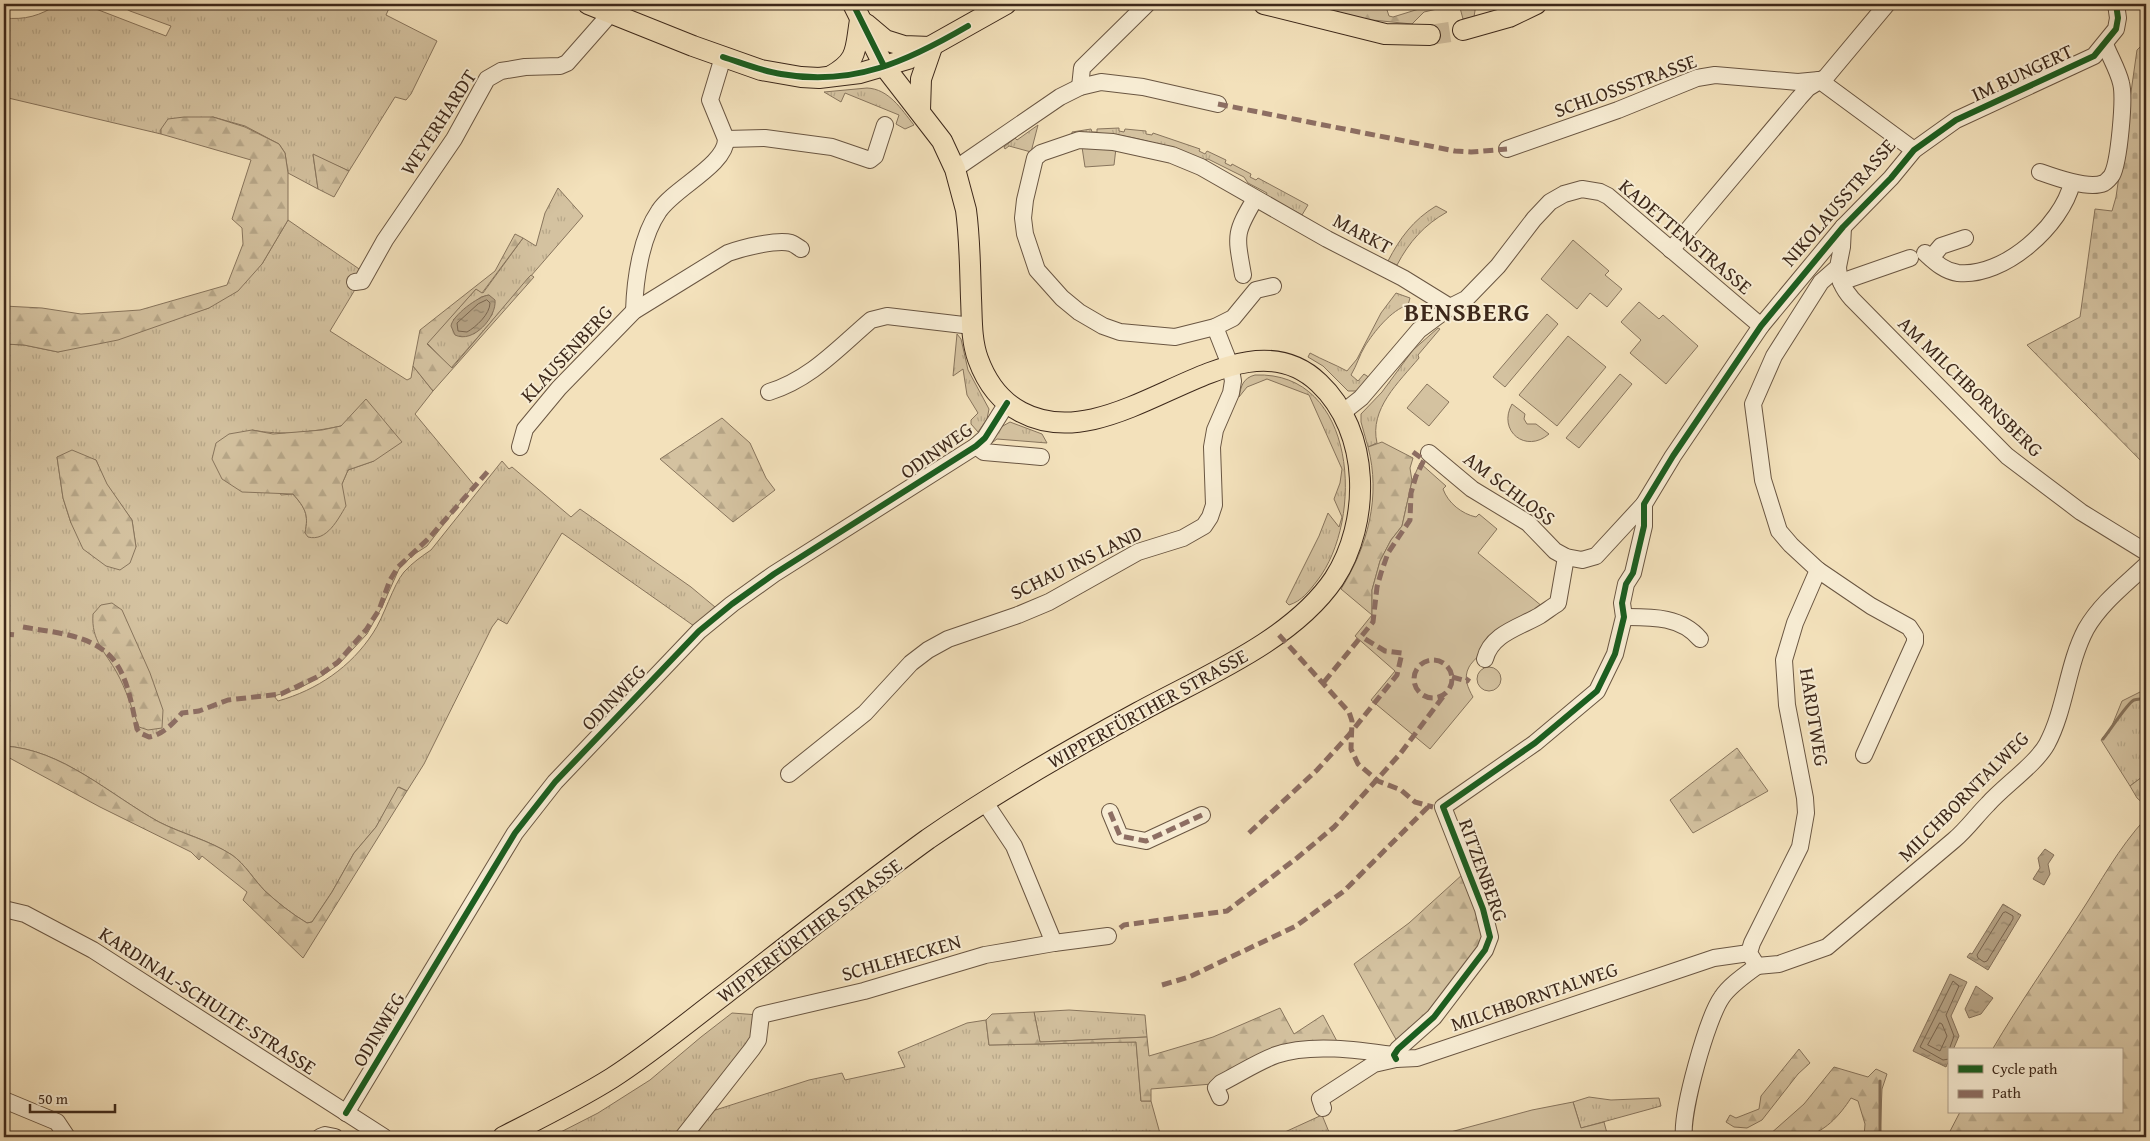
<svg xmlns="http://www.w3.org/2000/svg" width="2150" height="1141" font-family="'Gentium Book Plus',serif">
	<defs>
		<pattern id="grass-tufts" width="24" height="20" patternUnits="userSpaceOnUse" patternTransform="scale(1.25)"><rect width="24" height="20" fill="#d4c2a0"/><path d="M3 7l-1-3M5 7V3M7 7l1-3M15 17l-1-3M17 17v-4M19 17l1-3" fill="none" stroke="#b7a789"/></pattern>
		<pattern id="forest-firs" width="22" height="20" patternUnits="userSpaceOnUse" patternTransform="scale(1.25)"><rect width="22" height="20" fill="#d4c2a0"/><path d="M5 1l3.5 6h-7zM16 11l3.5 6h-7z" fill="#b7a789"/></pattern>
		<pattern id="cemetery-stones" width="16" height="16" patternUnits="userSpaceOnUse" patternTransform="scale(1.25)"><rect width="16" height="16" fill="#d4c2a0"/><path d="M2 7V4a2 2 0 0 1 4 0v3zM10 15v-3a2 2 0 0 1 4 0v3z" fill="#b7a789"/></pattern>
		<pattern id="water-ripples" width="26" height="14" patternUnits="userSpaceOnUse" patternTransform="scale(1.25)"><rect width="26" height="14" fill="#b5a284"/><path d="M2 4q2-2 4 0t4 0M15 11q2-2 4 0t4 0" fill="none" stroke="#94846b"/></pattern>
	</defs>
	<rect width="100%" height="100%" fill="#f3e1bb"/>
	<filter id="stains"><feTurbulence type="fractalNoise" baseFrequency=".004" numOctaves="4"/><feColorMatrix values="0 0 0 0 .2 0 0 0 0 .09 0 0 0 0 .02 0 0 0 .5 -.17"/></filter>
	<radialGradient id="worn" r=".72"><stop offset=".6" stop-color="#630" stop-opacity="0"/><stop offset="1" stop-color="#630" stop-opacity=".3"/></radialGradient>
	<g fill="url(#grass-tufts)" stroke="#88755d" fill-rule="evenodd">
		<path d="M 58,4 L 83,4 L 166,36 L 171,26 L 130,11 L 117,4 L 391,4 L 386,15 L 437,41 L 411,94 L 406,100 L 395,97 L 349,171 L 313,155 L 318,189 L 288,173 L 285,153 L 279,144 L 245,126 L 213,117 L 161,129 L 161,134 L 4,97 L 4,18 C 25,20 40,16 58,4 Z"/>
		<path d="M 867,88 C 889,89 901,109 914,125 L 905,129 L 896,124 L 899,115 L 845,93 L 841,102 L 824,92 Z"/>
		<polygon points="1038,125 1031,152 1009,146 1005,149 1004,147 1015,138 1017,140"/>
		<path d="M 1119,128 L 1119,131 L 1124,132 L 1125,129 L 1146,131 L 1146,134 L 1152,135 L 1153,133 L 1200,149 L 1199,151 L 1205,154 L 1207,151 L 1226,160 L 1225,163 L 1231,166 L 1232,164 L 1251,174 L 1250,177 L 1256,180 L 1258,178 L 1308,205 L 1302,215 L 1266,196 L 1267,193 L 1248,183 L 1244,177 L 1208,159 L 1203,160 C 1162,144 1117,129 1072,134 L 1072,132 L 1091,129 L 1092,132 L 1097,132 L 1097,129 Z"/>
		<path d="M 558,188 L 583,216 L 451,368 L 427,343 L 476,289 L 483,293 L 523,238 L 536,246 L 545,213 ZM 489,295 L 491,297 L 492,315 L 474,334 L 453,320 L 481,297 Z"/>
		<path d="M 1436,206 L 1447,212 C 1424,225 1409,242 1397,265 L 1388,261 C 1400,238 1413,220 1436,206 Z"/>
		<path d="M 288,220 L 365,273 L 330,331 L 407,380 L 411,378 L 413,366 L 433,391 L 415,414 L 474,485 L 427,546 L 413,555 L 399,569 L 382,607 L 367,634 L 339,664 L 322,676 L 298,689 L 274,696 L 278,701 C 317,690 351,667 373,633 C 384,617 393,585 404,572 C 412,563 422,556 431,550 L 502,461 L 509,469 L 512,467 L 571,517 L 580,509 L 691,587 L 715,607 L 694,626 L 562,533 L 507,624 L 498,619 L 492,627 L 424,764 L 407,791 L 399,787 L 376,827 L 354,853 L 332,892 L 312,922 L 307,923 C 292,914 278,903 265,891 C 254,880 245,864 232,855 C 209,840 183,834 159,822 C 110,795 62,749 4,746 L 4,344 L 24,345 L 58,352 L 209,308 L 262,264 ZM 341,426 L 374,461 L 348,470 L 342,484 L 305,533 C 309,514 305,508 293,494 L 281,495 L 252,430 C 282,436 312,432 341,426 ZM 57,457 L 96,460 L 106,484 L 132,520 L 136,547 L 71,523 L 63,498 Z"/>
		<path d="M 1396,293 L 1410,298 L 1408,305 C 1391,310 1374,332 1365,346 C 1359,356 1357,365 1351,375 L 1358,381 L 1364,374 L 1370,378 L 1358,391 L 1348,391 L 1323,366 L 1308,357 L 1310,353 C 1323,360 1334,364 1347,371 L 1357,359 L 1381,313 Z"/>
		<path d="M 1438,328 L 1440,329 L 1418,355 L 1419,358 C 1399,382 1369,409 1377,443 L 1368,447 L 1361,422 L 1361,414 L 1382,392 L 1413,350 Z"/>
		<polygon points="957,334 961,339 968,370 989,409 987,419 978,432 971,424 971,420 978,413 967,395 963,369 953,376"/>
		<path d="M 1255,375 C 1357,371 1365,519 1317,581 C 1309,591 1302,601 1289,605 L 1286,602 L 1319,536 L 1328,513 L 1339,527 L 1342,517 L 1334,499 L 1340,483 L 1342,469 L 1309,395 L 1267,379 L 1247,387 L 1239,397 C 1241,386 1243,378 1255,375 Z"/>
		<polygon points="1010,422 1042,434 1047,443 997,439 989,445 1001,427"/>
		<polygon points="2140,692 2146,694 2146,774 2130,786 2101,740 2111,728 2122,701"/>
		<polygon points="1069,1010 1145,1015 1147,1037 1040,1042 1034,1012"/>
		<polygon points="732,1013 759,1015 754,1041 679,1137 551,1137 598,1113 650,1080 701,1037"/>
		<polygon points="986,1020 989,1045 1136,1042 1141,1101 1151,1101 1161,1137 687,1137 706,1113 809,1080 842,1073 845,1080 905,1067 898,1052 967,1023"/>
		<polygon points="1589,1097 1611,1100 1659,1098 1661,1106 1581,1128 1573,1102"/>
		<polygon points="1322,1115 1331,1137 1274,1137"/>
	</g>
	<g fill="url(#forest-firs)" stroke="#88755d">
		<polygon points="1307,4 1385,4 1389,16 1393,17 1435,4 1476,4 1474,17 1463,19 1459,4 1424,12 1412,24 1362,19"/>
		<polygon points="184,117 213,117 245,127 279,144 285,153 288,173 288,220 262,264 238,291 209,308 118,340 58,352 24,345 4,344 4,306 42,308 81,314 140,310 227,285 243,244 242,228 232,219 251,160 161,134 161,129 168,119"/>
		<polygon points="313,154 349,171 334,197 318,189"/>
		<polygon points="515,234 523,238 482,293 476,289 427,344 452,368 528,278 531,275 534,277 433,391 413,366 420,330 495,271"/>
		<path d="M 366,399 L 402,442 L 374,461 L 348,470 L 342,484 L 346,506 C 338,519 327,542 308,537 L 305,533 C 309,514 305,508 293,494 L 242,492 L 222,479 L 212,459 L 216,443 L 229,434 L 252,430 L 273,434 L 322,430 L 341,426 Z"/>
		<polygon points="722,418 750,443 766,478 775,490 733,522 660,459"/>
		<path d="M 1382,442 L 1413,458 L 1410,468 L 1412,481 L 1402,526 L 1391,540 L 1380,561 L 1372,590 L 1372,615 L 1341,589 C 1368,546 1381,496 1368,447 Z"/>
		<polygon points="72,450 96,460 107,484 132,520 136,547 130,563 120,570 106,566 83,549 71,523 63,498 57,457"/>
		<path d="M 112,603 L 122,610 L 150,673 L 163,710 L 162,728 L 148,730 L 139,727 C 132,709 126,689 117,673 C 105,651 91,641 93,614 L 101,605 Z"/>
		<path d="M 4,746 C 62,749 110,795 159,822 C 182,834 209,840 232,855 C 245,864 254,880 265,891 C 278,903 292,914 307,923 L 312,922 L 332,892 L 354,853 L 376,827 L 398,787 L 407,791 L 303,958 L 243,900 L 247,892 L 202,856 L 199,860 L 191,852 L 100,807 L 4,755 Z"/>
		<polygon points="1737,748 1768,791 1693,833 1670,800"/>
		<polygon points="2146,774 2146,806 2137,798 2130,786"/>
		<path d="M 2146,818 L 2146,1137 L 1947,1137 L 1960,1112 L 2121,1112 L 2121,1050 L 1992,1050 C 2019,1004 2050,960 2079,915 C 2102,880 2117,850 2146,818 Z"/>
		<polygon points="1463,874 1484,933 1482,941 1448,991 1398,1043 1354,964 1409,923"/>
		<polygon points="1280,1008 1294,1034 1323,1015 1339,1045 1306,1045 1212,1084 1151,1089 1151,1101 1141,1101 1136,1042 989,1045 986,1020 992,1014 1034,1012 1040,1042 1147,1037 1149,1056 1213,1037"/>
		<polygon points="1799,1049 1810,1063 1798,1074 1762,1120 1747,1128 1734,1127 1726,1122 1730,1115 1736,1118 1759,1109 1761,1096"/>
		<path d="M 1834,1067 L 1868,1077 L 1876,1069 L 1887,1074 L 1882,1089 L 1880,1137 L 1864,1137 L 1865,1124 L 1858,1101 L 1851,1098 C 1840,1115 1824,1134 1801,1137 C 1788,1139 1772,1137 1758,1137 L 1769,1135 L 1804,1104 Z"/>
	</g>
	<polygon fill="url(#cemetery-stones)" stroke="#88755d" points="2141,46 2146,46 2146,466 2027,345 2080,317 2095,209 2112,211 2116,197 2137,50"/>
	<g fill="#d4c2a0" stroke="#88755d">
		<polygon points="1082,147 1116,148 1114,165 1085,167"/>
		<polygon points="1573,240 1609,271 1605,275 1622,289 1607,307 1590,293 1577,309 1541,279"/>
		<polygon points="1639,302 1659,319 1663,315 1698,346 1666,384 1630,353 1641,340 1621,322"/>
		<polygon points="1547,314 1558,324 1505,387 1493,377"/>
		<polygon points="1568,336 1606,367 1557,426 1519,395"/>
		<polygon points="1620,374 1632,384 1579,448 1566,438"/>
		<polygon points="1427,384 1449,402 1429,426 1407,408"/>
		<path d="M 1512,404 L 1525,414 L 1524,419 L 1527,424 L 1536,424 L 1549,434 C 1526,454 1497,431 1512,404 Z"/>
		<path d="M 1420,463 L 1446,486 L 1443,489 C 1448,503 1462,514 1476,517 L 1479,514 L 1497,529 L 1478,553 L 1543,607 C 1528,619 1476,653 1469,667 C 1463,678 1468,688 1473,697 L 1430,749 L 1371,700 L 1395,671 L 1355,636 L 1372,615 L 1372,590 L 1380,561 L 1391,540 L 1402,526 L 1412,481 Z"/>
		<circle cx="1489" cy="679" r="12"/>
		<polygon points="1573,1102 1581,1128 1604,1122 1608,1137 1432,1137 1532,1110"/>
	</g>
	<g fill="url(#water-ripples)" stroke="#85715a">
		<path d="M 489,295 L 495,300 C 497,317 473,344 455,335 L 451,326 C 452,316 478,296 489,295 Z"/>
		<polygon points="2045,849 2054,855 2048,864 2050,874 2044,885 2033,879 2040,868 2038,858"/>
		<polygon points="2003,904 2021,915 1988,970 1967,957 1970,953 1972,954"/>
		<polygon points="1950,974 1967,982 1951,1016 1959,1036 1953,1050 1949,1050 1949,1060 1946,1067 1913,1051"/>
		<polygon points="1976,986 1993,998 1981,1014 1969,1018 1965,1009"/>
	</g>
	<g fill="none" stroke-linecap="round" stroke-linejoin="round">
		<g stroke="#79654f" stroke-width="1">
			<path d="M 487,300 L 490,303 C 490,314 476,327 467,332 L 458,331 L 457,323 L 478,304 Z"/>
			<polygon points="2006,912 2013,916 2013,919 1987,961 1984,962 1978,958 1977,955 2003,913"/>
			<polygon points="1940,1023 1942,1024 1947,1036 1940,1051 1928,1045"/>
			<polyline points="1949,1059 1943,1060 1920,1047 1953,981 1959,986 1946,1015 1954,1036 1949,1050"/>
		</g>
		<g stroke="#85715a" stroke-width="3">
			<path d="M 2103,739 C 2109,732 2128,702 2134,700 C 2137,699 2143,699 2146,698"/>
			<polyline points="1880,1137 1880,1081"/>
		</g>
		<polyline stroke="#cfbc9b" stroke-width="20" stroke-dasharray="20 10" stroke-linecap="butt" points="1430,35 1463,30"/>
		<g stroke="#6a5642" stroke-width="18">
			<g id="minor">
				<polyline points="1819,80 1914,150"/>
				<polyline points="1080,87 1082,68 1147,4"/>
				<polyline points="726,139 765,138 832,147 870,160 875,156 885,125"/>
				<polyline points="1507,149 1618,110 1697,78 1715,75 1798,82 1819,80"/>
				<polyline points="955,169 1060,97 1080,87 1101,82 1143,87 1218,104"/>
				<path d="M 2040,172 C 2054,177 2089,190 2104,183 C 2106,182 2111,177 2112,175 C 2119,162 2125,98 2121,83 C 2118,70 2110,57 2105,44"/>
				<polyline points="1671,250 1799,98 1808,88 1826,77 1887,4"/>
				<path d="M 1925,253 C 1935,262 1944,271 1958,273 C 2004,278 2062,225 2072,183"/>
				<polyline points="1931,258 1941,246 1965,238"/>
				<path d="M 1838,267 C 1838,279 1844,290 1852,299 L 2007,456 L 2081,512 L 2146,552"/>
				<path d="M 1243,275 C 1236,235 1234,234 1255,199"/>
				<polyline points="355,282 362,281 385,240 454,139 487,79 501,71 525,67 560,66 567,63 611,13"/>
				<polyline points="1841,282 1910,258"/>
				<polyline points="1273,286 1256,290 1233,318 1215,327 1175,337 1120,332 1103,326 1079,312 1062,298 1037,270 1025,234 1023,218 1025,200 1035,158 1041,153 1079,140 1113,142 1172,155 1201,167 1327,239 1403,278 1450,307"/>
				<path d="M 634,311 C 635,279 641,237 659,211 C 674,188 726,165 726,139 L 710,100 L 723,57"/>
				<path d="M 769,392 C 811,379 838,348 871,320 L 887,316 L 972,326"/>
				<polyline points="1342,413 1361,398 1419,330 1450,307 1466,299 1498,266 1534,219 1550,202 1564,194 1582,189 1600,192 1608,196 1761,326"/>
				<polyline points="976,446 984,452 1041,457"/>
				<path d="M 520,447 L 525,429 L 559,388 L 634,311 L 728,253 C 742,248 777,239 791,243 C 794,244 798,247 801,249"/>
				<polyline points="1429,453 1472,489 1528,523 1555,551 1566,557 1582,560 1596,556 1644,504"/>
				<polyline points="1818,570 1871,606 1909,627 1915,636 1915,642 1864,755"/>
				<path d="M 1624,617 C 1651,617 1681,616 1700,639"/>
				<path d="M 1485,659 C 1491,634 1520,627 1539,616 C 1545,612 1552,607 1558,603 L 1566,557"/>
				<polyline points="789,774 865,713 911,663 928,650 948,639 1018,615 1049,602 1138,552 1183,538 1204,526 1210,517 1214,505 1212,447 1215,430 1231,393 1233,381 1230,365 1215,327"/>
				<polyline points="984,801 1014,846 1054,943"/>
				<polyline points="1110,812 1120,836 1146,841 1202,815"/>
				<polyline points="4,909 25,914 93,950 384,1137"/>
				<path d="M 1757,966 L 1779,964 L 1827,947 L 1954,840 C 1967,829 1976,816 1988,804 C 2004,786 2036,764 2047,744 C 2066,708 2067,665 2086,629 C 2101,603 2125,585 2146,565"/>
				<polyline points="1396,1059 1394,1055 1398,1049 1434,1017 1485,950 1490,937 1483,909 1443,807 1535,743 1597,691 1615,654 1624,617 1622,603 1626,584 1633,573 1644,526 1644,504 1673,456 1761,326 1843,227 1891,178 1914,150 1956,120 2094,56 2116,29 2118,18 2116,4"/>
				<path d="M 1220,1097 L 1216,1088 L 1221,1083 C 1239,1074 1257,1062 1276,1055 C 1310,1043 1359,1050 1394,1055"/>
				<polyline points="4,1100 57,1122 67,1137"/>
				<polyline points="1323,1108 1320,1099 1374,1064 1396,1059 1417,1058 1714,958 1749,953"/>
				<polyline points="346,1113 515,833 555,782 699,631 732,604 774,574 976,446 985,438 1007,403"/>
				<polyline points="320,1137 325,1135 335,1137"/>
				<polyline points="683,1137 752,1049 758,1040 761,1015 864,991 985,955 1054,943 1108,936"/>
				<path d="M 1684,1137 C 1681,1112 1707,1018 1722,997 C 1730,985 1745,975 1757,966 L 1749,953 L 1752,943 L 1800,847 L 1806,813 L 1805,798 L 1787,705 L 1784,660 L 1795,623 L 1818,570 L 1791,545 L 1779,531 L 1763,480 L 1753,404 L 1774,356 L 1821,282 L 1838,267 L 1842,247 L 1843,227"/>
			</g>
		</g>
		<g stroke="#3d281a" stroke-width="22">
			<g id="major">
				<polyline points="588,4 693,46 761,70 801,77 819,78 860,73 908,59 1006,4"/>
				<polyline points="1264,4 1385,34 1430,35"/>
				<polyline points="866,24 885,40 904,46 930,47"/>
				<polyline points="1463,30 1509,17 1536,4"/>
				<path d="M 831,76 C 859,60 855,49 860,20"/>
				<polyline points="920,110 921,79 932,47"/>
				<path d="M 503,1137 C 540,1118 577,1100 612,1078 C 651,1053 688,1022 725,994 C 792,942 859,889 928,839 C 996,792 1067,751 1139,712 C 1203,677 1292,641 1334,579 C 1371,522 1371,432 1319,383 C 1237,304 1118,464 1021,412 C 1000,401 986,381 978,359 C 971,340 972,318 971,298 C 970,269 970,239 966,210 L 955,169 L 942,141 L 884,66 L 853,4"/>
			</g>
		</g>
		<use href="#minor" stroke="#f7ecd3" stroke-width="16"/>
		<use href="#major" stroke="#f3e1bb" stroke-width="20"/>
		<g stroke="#8d6e63" stroke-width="5" stroke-dasharray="10 5" stroke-linecap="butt">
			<polyline points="1218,104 1455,151 1471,152 1507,149"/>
			<path d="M 23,627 C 62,634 106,635 123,676 C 130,692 133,711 137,729 L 140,733 L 149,737 C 162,735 174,723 182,713 L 199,711 L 228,700 L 281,694 L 317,677 L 338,662 L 366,630 L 379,610 L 390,580 L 398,567 L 429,538 L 490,469"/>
			<polyline points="4,634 16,635"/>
			<polyline points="1279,635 1349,712 1352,721 1351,749 1358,764 1378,781 1401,790 1415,802 1433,807"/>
			<circle cx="1433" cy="679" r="19"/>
			<polyline points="1452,677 1467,681 1469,678"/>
			<polyline points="1324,682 1373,622 1377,587 1381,573 1388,553 1410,520 1411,493 1416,476 1424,460 1413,452"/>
			<polyline points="1110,812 1120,836 1146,841 1202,815"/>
			<polyline points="1249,833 1317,770 1348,736 1397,675 1402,653 1385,651 1362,637"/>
			<polyline points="1120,928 1124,925 1227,911 1297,858 1334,827 1400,754 1445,694"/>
			<polyline points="1162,985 1189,977 1296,926 1344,891 1428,807"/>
		</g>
		<g stroke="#f7ecd3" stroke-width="9">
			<g id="cycleway">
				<polyline points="853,4 884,66"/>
				<path d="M 723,57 C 742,63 761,71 781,74 C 853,87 908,61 968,26"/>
				<polyline points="1396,1059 1394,1055 1398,1049 1434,1017 1485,950 1490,937 1483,909 1443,807 1535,743 1597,691 1615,654 1624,617 1622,603 1626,584 1633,573 1644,526 1644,504 1673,456 1761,326 1843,227 1891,178 1914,150 1956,120 2094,56 2116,29 2118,18 2116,4"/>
				<polyline points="346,1113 515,833 555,782 699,631 732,604 774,574 976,446 985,438 1007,403"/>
			</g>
		</g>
		<use href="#cycleway" stroke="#1b5e20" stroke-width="6"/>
	</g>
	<g text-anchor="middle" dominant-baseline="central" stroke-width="4" stroke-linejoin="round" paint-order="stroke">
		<g font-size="20" fill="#3d281a" stroke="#f7ecd3">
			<text transform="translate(2022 72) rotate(-25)">IM BUNGERT</text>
			<text transform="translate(1625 85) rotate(-20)">SCHLOSSSTRASSE</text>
			<text transform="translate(438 122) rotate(-57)">WEYERHARDT</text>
			<text transform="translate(1838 202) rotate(-49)">NIKOLAUSSTRASSE</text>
			<text transform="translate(1363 233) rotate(28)">MARKT</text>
			<text transform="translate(1686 236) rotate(40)">KADETTENSTRASSE</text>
			<text transform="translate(566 353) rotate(-47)">KLAUSENBERG</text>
			<text transform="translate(1971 386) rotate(44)">AM MILCHBORNSBERG</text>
			<text transform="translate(936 450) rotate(-35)">ODINWEG</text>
			<text transform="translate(1510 488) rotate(37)">AM SCHLOSS</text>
			<text transform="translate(1076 562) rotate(-26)">SCHAU INS LAND</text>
			<text transform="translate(613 697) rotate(-46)">ODINWEG</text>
			<text transform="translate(1147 708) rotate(-29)">WIPPERFÜRTHER STRASSE</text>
			<text transform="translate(1815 717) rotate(81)">HARDTWEG</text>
			<text transform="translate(1963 796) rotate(-45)">MILCHBORNTALWEG</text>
			<text transform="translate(1484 870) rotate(70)">RITZENBERG</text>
			<text transform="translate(809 930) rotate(-37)">WIPPERFÜRTHER STRASSE</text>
			<text transform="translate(901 957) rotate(-16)">SCHLEHECKEN</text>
			<text transform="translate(1534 996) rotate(-19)">MILCHBORNTALWEG</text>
			<text transform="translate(208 1000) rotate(33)">KARDINAL-SCHULTE-STRASSE</text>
			<text transform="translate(378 1029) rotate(-59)">ODINWEG</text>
		</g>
		<g font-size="25" font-weight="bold" letter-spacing="1" fill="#3d281a" stroke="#f7ecd3">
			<text x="1467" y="312">BENSBERG</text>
		</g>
	</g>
	<rect width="2150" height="1141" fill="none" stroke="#f3e1bb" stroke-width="20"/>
	<rect x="5" y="5" width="2140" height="1131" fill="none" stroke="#3d281a" stroke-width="2.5"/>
	<rect x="10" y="10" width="2130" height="1121" fill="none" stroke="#3d281a"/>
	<rect x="1948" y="1048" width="175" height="65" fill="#f7ecd3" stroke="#ad9e89"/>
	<rect x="1958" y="1065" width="25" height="8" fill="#1b5e20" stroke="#ad9e89"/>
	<text x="1992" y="1074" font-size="15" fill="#3d281a">Cycle path</text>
	<rect x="1958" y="1090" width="25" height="8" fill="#8d6e63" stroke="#ad9e89"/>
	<text x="1992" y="1098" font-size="15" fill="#3d281a">Path</text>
	<path d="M30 1104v8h85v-8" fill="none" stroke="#3d281a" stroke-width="2.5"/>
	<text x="38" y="1104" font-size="15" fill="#3d281a" stroke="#f7ecd3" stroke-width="4" paint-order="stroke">50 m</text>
	<rect width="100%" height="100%" filter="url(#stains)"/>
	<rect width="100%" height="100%" fill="url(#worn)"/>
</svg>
